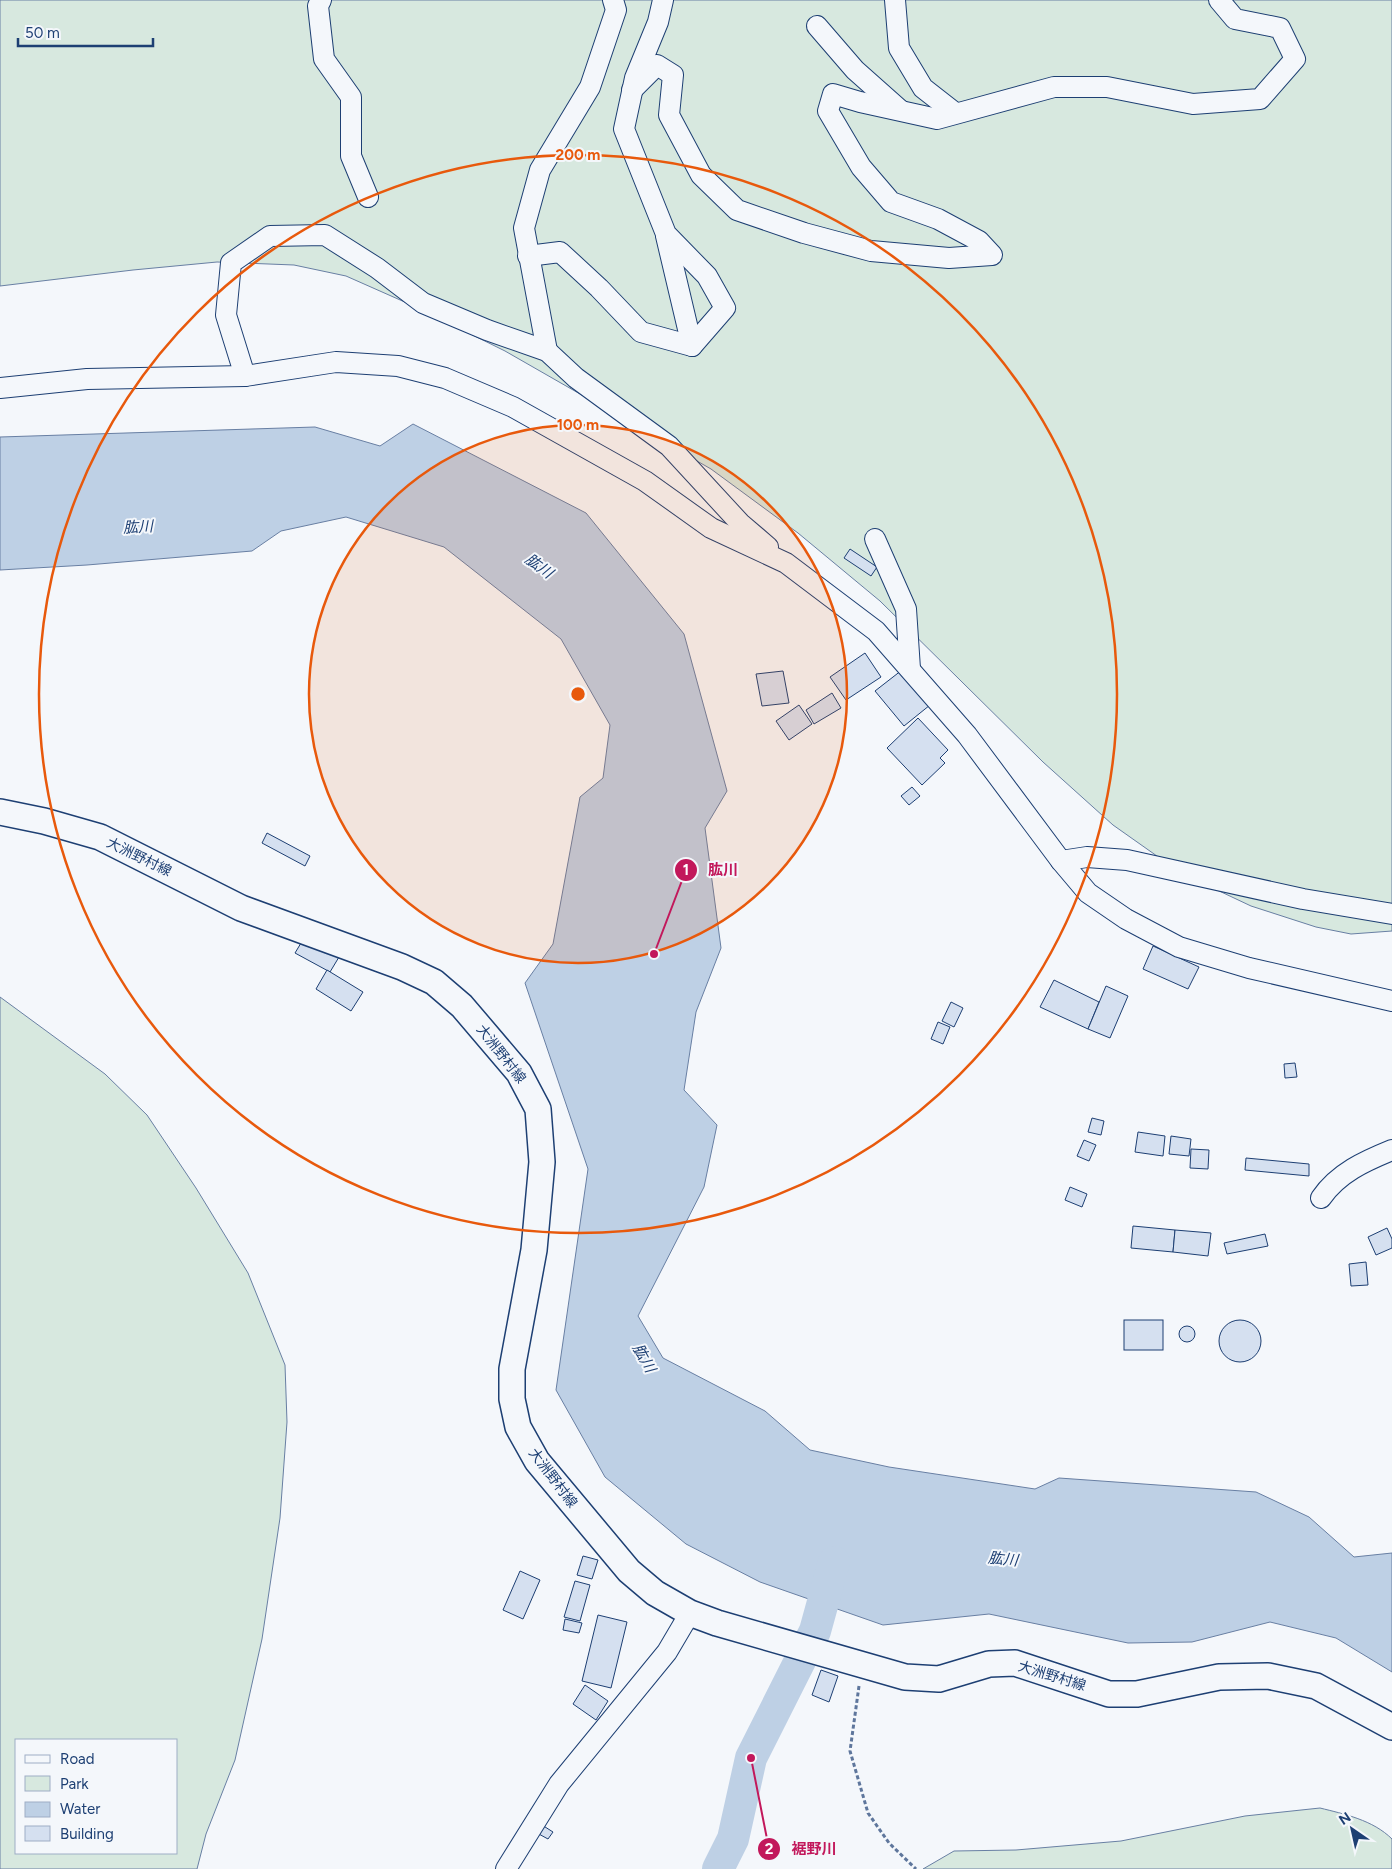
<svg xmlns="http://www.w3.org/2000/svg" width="1392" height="1869" font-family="Figtree,'Noto Sans JP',sans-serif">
	<rect width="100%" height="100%" fill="#f4f7fb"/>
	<g fill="#d7e8df" stroke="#687fa3" fill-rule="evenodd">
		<polygon points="0,0 1392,0 1392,931 1351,934 1316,927 1251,906 1181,873 1113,825 1043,762 880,601 798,533 711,469 505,351 416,307 346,276 294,265 217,262 133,270 0,286"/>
		<path d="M 0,997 L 105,1074 L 147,1115 L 196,1188 L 248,1273 L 285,1365 L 287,1422 L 280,1518 L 262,1639 L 235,1760 L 206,1834 L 197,1869 L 0,1869 ZM 16,1740 L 176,1740 L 176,1853 L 16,1853 Z"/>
		<path d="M 1320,1808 C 1344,1814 1373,1820 1392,1839 L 1392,1869 L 923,1869 L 954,1851 L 1016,1850 L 1121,1841 L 1245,1816 Z"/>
	</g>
	<polygon fill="#bed0e5" stroke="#687fa3" points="413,424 586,513 684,634 727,791 705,828 721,948 696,1012 684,1090 717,1125 704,1187 638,1316 663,1358 765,1411 810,1450 889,1467 1035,1489 1059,1478 1256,1492 1309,1517 1354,1557 1392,1553 1392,1672 1336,1638 1270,1622 1192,1642 1128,1643 989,1614 883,1625 760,1582 686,1544 605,1477 556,1390 588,1169 525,983 553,944 580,797 603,778 610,725 561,639 444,547 346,517 281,531 252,551 87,565 0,570 0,437 315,427 380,446"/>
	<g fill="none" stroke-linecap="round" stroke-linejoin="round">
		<polyline stroke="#bed0e5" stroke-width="32" points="718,1869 733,1839 751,1758 815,1631 834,1562"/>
	</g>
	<g fill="#d5e0f0" stroke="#1d3f73">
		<polygon points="850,549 877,567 871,576 844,558"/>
		<polygon points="865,653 881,677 846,700 830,677"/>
		<polygon points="902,670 930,705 904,726 875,691"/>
		<polygon points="783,671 789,703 762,706 756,674"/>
		<polygon points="832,693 841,708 814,724 806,710"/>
		<polygon points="799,705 812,724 789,740 776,721"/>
		<polygon points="918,718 948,750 940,758 945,763 922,785 887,748"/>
		<polygon points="912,787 920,796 909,805 901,796"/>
		<polygon points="267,833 310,856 305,866 262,843"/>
		<polygon points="304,938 339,957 330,972 295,953"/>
		<polygon points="1153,946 1199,967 1188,989 1143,969"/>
		<polygon points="327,970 363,992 351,1011 316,989"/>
		<polygon points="1054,980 1099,1002 1088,1029 1040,1007"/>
		<polygon points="1106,986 1128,996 1110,1038 1088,1029"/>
		<polygon points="951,1002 963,1008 954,1027 942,1021"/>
		<polygon points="938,1022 950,1027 943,1044 931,1039"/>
		<polygon points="1295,1063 1297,1077 1285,1078 1284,1064"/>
		<polygon points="1092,1118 1104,1121 1101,1135 1088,1132"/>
		<polygon points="1138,1132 1165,1136 1163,1156 1135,1152"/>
		<polygon points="1171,1136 1191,1139 1189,1156 1169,1154"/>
		<polygon points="1084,1140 1096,1145 1089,1161 1077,1156"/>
		<polygon points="1191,1149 1209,1150 1208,1169 1190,1168"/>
		<polygon points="1246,1158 1309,1164 1309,1176 1245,1170"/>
		<polygon points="1070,1187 1087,1194 1082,1207 1065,1200"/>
		<polygon points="1133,1226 1175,1230 1173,1252 1131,1248"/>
		<polygon points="1387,1228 1392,1239 1392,1248 1376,1255 1368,1237"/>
		<polygon points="1175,1230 1211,1233 1208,1256 1173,1252"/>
		<polygon points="1265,1234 1268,1246 1227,1254 1224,1243"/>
		<polygon points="1366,1262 1368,1285 1351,1286 1349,1264"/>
		<circle cx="1240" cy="1341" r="21"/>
		<rect x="1124" y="1320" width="39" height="30"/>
		<circle cx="1187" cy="1334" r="8"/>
		<polygon points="583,1556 598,1560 592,1579 577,1575"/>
		<polygon points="520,1571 540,1580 523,1619 503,1610"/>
		<polygon points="575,1581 590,1585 580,1621 564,1617"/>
		<polygon points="598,1615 627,1622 611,1688 582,1681"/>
		<polygon points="565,1619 582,1623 579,1633 563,1630"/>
		<polygon points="821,1670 838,1676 829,1702 812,1695"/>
		<polygon points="585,1685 608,1701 596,1720 573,1704"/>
		<polygon points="542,1825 553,1832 548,1839 537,1833"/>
	</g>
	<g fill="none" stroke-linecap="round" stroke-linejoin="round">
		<g stroke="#1d3f73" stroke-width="22">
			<g id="minor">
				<polyline points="321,0 318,6 324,59 351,97 351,156 368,197"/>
				<polyline points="895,0 899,48 923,88 955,113"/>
				<polyline points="817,26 855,70 900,110"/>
				<polyline points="632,90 657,65 673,75 669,115 701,175 737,210 804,233 871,251 949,258 992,255 979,241 938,219 891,202 861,167 828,111 833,94 860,102 937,119 1054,87 1107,87 1193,104 1260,99 1295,59 1280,28 1235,19 1219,0"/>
				<polyline points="666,236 692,346"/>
				<polyline points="528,256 560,252 599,288 641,332 692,346 725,308 707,276 666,234 624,129 635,78 658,22 663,0"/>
				<polyline points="547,351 524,228 540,170 590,87 616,10 613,0"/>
				<polyline points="245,376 226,315 231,263 270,236 325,235 377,268 423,303 487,330 547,351 576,378 669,446 740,523 768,547"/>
				<polyline points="0,388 87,379 245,376 336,362 398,366 445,378 513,407 645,481 711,528 786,563 876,631 967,735 1061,861 1088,893 1126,919 1179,947 1249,968 1392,1001"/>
				<polyline points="875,539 906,609 910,669"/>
				<polyline points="1061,861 1087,857 1127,860 1303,899 1392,914"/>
				<path d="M 1321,1198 C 1338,1173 1365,1161 1392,1150"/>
				<polyline points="506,1869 559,1784 667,1652 690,1613"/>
			</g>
		</g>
		<g stroke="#1d3f73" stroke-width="28">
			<polyline id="major" points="0,812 44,821 100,837 241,908 402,967 434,982 462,1006 519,1073 538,1109 542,1162 534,1250 512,1369 512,1399 518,1427 537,1461 629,1571 655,1593 690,1613 717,1623 905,1677 939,1679 989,1664 1015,1663 1109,1694 1137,1694 1219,1677 1268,1676 1316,1686 1392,1727"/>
		</g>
		<polyline stroke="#5e769c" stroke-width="3" stroke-dasharray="4 2.5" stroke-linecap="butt" points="859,1686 850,1751 868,1813 889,1843 916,1869"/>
		<use href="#minor" stroke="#f4f7fb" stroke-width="20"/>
		<use href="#major" stroke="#f4f7fb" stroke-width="25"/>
	</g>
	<circle cx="578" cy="694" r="269" fill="#e8590c" fill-opacity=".12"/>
	<g fill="none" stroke="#e8590c" stroke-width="2.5">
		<circle cx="578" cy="694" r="269"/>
		<circle cx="578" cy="694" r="539"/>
	</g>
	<g text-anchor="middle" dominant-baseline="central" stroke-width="4" stroke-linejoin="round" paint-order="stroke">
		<g font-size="14" fill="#1d3f73" stroke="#f4f7fb">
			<text transform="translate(139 857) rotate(26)">大洲野村線</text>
			<text transform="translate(501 1054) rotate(52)">大洲野村線</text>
			<text transform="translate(553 1478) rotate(53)">大洲野村線</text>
			<text transform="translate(1052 1676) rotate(17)">大洲野村線</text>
		</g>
		<g font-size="15" font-style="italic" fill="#1d3f73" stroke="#f4f7fb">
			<text transform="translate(138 527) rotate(-3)">肱川</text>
			<text transform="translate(539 566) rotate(36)">肱川</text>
			<text transform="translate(644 1358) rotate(61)">肱川</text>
			<text transform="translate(1003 1559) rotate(6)">肱川</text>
		</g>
	</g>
	<circle cx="578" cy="694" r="8" fill="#e8590c" stroke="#f4f7fb" stroke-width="2.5"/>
	<g font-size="15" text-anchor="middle" font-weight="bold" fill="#e8590c" stroke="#f4f7fb" stroke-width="4" stroke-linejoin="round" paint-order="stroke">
		<text x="578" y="160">200 m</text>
		<text x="578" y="430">100 m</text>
	</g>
	<path fill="none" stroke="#c2185b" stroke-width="2" d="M654 954L686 870M751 1758L769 1849"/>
	<g fill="#c2185b" stroke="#f4f7fb" stroke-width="2">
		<circle cx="654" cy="954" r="5"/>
		<circle cx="751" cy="1758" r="5"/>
		<circle cx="686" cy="870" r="12"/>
		<circle cx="769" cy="1849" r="12"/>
	</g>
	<g font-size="15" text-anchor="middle" font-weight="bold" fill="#fff">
		<text x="686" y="875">1</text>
		<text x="769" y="1854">2</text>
	</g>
	<g font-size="15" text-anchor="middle" font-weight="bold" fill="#c2185b" stroke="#f4f7fb" stroke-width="4" stroke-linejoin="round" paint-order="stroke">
		<text x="723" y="875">肱川</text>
		<text x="814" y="1854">裾野川</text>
	</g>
	<rect x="15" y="1739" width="162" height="115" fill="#f4f7fb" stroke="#9eadc5"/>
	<rect x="25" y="1755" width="25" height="8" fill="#f4f7fb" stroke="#9eadc5"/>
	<text x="60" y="1764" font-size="15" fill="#1d3f73">Road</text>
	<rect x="25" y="1776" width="25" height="15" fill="#d7e8df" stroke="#9eadc5"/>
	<text x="60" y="1789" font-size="15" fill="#1d3f73">Park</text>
	<rect x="25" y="1802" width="25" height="15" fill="#bed0e5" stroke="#9eadc5"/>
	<text x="60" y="1814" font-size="15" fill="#1d3f73">Water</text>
	<rect x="25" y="1826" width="25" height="15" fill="#d5e0f0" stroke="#9eadc5"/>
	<text x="60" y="1839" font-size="15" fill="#1d3f73">Building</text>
	<g transform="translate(1352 1829) rotate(326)" stroke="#f4f7fb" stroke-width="4" paint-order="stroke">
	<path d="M0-4L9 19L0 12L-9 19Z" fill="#1d3f73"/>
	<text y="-8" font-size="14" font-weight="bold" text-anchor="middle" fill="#1d3f73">N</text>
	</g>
	<path d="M18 38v8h135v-8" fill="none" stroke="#1d3f73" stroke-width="2.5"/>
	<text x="25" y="38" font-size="15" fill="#1d3f73" stroke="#f4f7fb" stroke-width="4" paint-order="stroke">50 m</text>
</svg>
